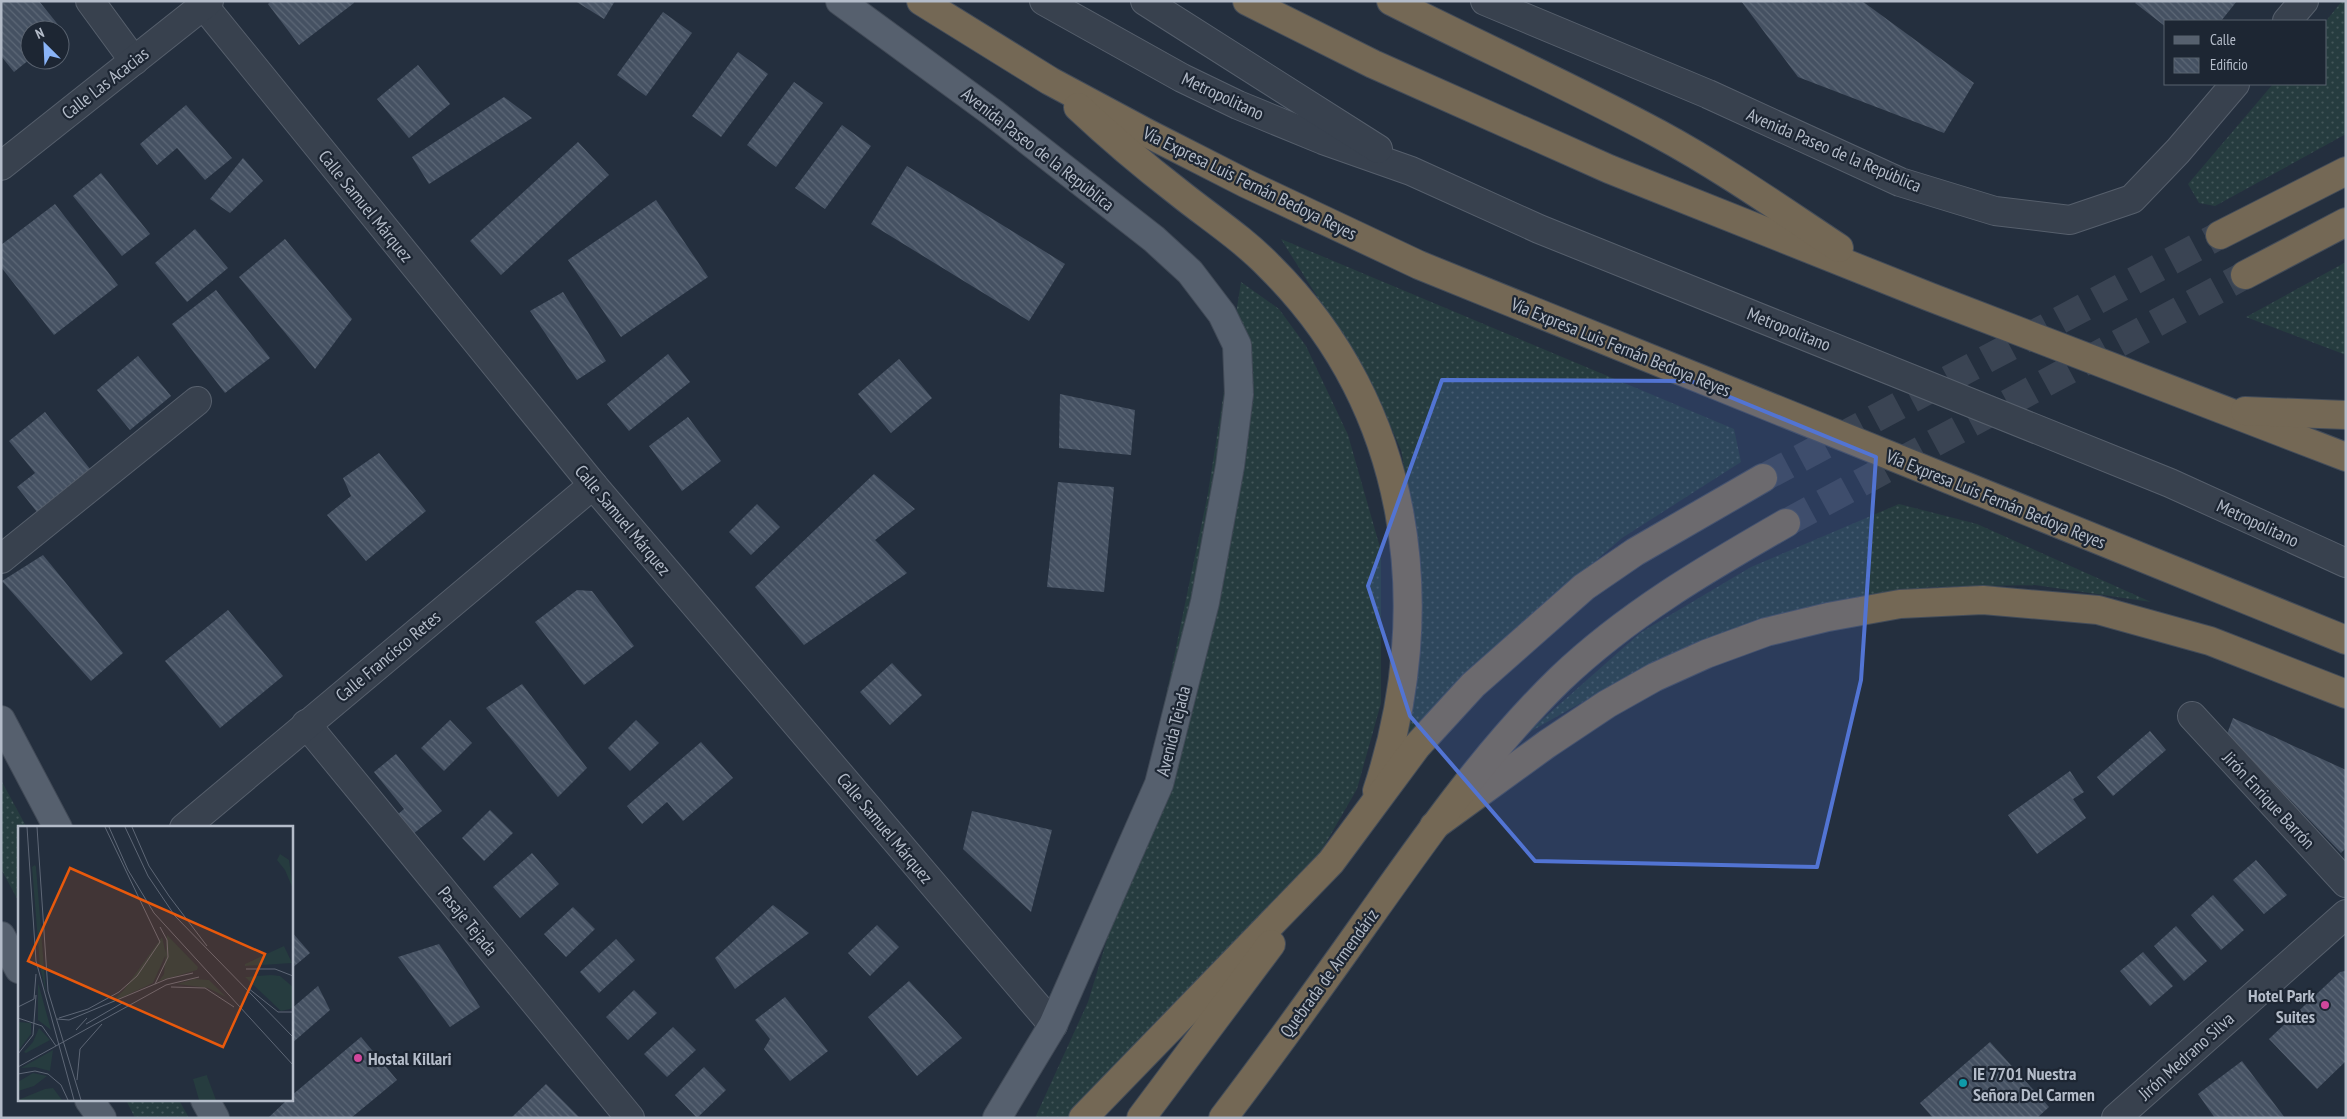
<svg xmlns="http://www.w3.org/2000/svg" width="2347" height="1119" font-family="'PT Sans Narrow',sans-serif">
	<defs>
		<pattern id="grass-dots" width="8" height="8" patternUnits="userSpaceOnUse" patternTransform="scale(1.25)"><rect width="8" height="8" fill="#263c3f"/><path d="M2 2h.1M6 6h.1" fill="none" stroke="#435659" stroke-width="1.8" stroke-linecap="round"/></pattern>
		<pattern id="building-back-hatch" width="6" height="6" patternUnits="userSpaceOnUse" patternTransform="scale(1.25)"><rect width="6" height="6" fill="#455162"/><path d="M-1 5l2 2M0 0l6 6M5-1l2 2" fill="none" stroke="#5d6877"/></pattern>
	</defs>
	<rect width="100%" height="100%" fill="#242f3e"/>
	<g fill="url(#grass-dots)">
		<polygon points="2342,1 2346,1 2346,134 2215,206 2199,203 2188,184 2273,84 2326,84 2326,21"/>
		<polygon points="1281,239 1734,429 1741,462 1622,538 1506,639 1408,742 1418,651 1415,524 1401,450 1372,384"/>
		<polygon points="2346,262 2346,355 2246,317"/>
		<polygon points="1241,282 1279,309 1306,346 1348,435 1381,551 1381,703 1357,789 1305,879 1069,1118 1035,1118 1088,1002 1134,850 1208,493"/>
		<polygon points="1899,504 1977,524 2151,602 2035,585 1930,587 1819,606 1723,634 1602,691 1526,734 1640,633 1751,567"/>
		<polygon points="1,780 27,828 19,828 19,902 1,869"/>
		<polygon points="126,1100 179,1100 189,1118 135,1118"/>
	</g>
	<g fill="url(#building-back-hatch)">
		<polygon points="1,1 39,1 64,32 60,36 60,30 30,30 30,59 14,72 1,56"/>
		<polygon points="271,1 353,1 354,3 299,45 268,4"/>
		<polygon points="575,1 615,1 604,19"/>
		<polygon points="1741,1 1862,1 1974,83 1944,133 1798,77"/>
		<polygon points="2137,1 2237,1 2221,21 2166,21 2166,27 2135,3"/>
		<polygon points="663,12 692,33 646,96 617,75"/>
		<polygon points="738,52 768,74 721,137 692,116"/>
		<polygon points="418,65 450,104 409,138 377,99"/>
		<polygon points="794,82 823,103 776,167 747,145"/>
		<polygon points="504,97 532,118 429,184 412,157"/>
		<polygon points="186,105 232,158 205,180 177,148 157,165 140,144"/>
		<polygon points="842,125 871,146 825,209 795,188"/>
		<polygon points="578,142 609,175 501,275 470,241"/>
		<polygon points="243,158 263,181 230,213 210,199"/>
		<polygon points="907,166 1065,264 1029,321 871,224"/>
		<polygon points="101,173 150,234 122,256 73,196"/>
		<polygon points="656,200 708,277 621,337 568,260"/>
		<polygon points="55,204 118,285 54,335 1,267 1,245"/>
		<polygon points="195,229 228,268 187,302 155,263"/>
		<polygon points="285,239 352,319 315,369 239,277"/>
		<polygon points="216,290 270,358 225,393 172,324"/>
		<polygon points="563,292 606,361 577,380 530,311"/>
		<polygon points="668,354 690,382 629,431 607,404"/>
		<polygon points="138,356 171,396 130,430 97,390"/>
		<polygon points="899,359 932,398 891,433 858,394"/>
		<polygon points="1060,394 1135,410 1131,455 1059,448"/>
		<polygon points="45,412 90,469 37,512 17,487 35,473 9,441"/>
		<polygon points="688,417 721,461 682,491 649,446"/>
		<polygon points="379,453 426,511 366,561 327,515 351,496 343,478"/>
		<polygon points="874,474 915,509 875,540 907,573 804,645 755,587"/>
		<polygon points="1058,482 1114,487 1104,592 1047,587"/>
		<polygon points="757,504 780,527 751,555 729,532"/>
		<polygon points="43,555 123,653 91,681 2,581"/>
		<polygon points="577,590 592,591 634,646 584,685 535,622"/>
		<polygon points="228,610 283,676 220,728 165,661"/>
		<polygon points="892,663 922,695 890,725 860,692"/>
		<polygon points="522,684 587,768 558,797 486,708"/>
		<polygon points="2233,718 2346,770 2346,848 2341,853 2227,734"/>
		<polygon points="450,720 472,743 444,771 421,748"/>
		<polygon points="636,720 659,743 630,771 608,748"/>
		<polygon points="2150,731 2166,750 2113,796 2097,777"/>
		<polygon points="701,742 733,778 683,821 667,802 642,824 627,806"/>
		<polygon points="396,754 442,811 413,834 397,815 404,809 374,772"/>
		<polygon points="2070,771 2084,792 2073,799 2086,818 2037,854 2008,815"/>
		<polygon points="490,810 513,833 484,861 462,838"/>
		<polygon points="972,811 1052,830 1031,912 963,849"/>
		<polygon points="532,853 559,884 520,918 493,887"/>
		<polygon points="2256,860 2287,895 2264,914 2233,880"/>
		<polygon points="2213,895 2244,930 2221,950 2191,915"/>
		<polygon points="773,905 809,933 735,989 715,958"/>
		<polygon points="573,907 595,929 566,957 544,934"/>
		<polygon points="877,925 899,947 870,976 848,953"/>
		<polygon points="2176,926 2207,961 2184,981 2154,946"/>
		<polygon points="291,931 310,953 291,969"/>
		<polygon points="616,939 635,960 599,993 580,972"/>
		<polygon points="439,944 480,1007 450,1027 398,957"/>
		<polygon points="2143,952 2173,986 2150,1006 2120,971"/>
		<polygon points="2346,971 2346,1061 2317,1089 2269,1039 2340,972"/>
		<polygon points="909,981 962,1038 917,1076 868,1017"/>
		<polygon points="318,986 330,1010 291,1044 291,1009"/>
		<polygon points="634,990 657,1013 628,1040 606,1017"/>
		<polygon points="785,997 828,1051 790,1081 764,1049 770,1039 755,1020"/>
		<polygon points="673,1027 696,1050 667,1077 644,1054"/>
		<polygon points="361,1037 397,1080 351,1118 268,1118 287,1100 291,1100 291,1096"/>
		<polygon points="1990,1042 2049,1107 2037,1118 1933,1118 1920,1103"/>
		<polygon points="2242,1061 2285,1118 2215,1118 2198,1094"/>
		<polygon points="704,1067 726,1090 697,1118 675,1095"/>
		<polygon points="546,1084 580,1118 511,1118"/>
	</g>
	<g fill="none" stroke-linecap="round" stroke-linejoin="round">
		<g stroke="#3a4453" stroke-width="28" stroke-dasharray="28 14" stroke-linecap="butt">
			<polyline points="1763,478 2220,235"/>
			<polyline points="1786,523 2245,275"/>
		</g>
		<g stroke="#565f6c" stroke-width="30">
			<g id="minor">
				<polyline points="90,1 134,61"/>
				<polyline points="1044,1 1182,78 1238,105 1323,140 1411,171 1539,229 2170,483 2346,563"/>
				<polyline points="1145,1 1378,149"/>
				<polyline points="1485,1 1708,94 1900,182 1995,211 2070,220 2132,199 2178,151 2235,84"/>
				<polyline points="204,6 593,485 1053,1025"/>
				<polyline points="2287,21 2304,1"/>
				<polyline points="1,166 209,1"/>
				<polyline points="1,559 197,401"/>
				<polyline points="2192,716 2346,883"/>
				<polyline points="306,724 630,1118"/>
				<polyline points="184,828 593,485"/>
				<polyline points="2116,1118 2346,914"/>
			</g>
		</g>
		<g stroke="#414a57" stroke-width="30">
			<g id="major">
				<polyline points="840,1 993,113 1154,239 1190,272 1222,314 1237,345 1239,394 1230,466 1205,602 1159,784 1053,1025 997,1118"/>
				<polyline points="1,720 58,828"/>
				<polyline points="1,936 19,969"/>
				<polyline points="89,1100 102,1118"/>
				<polyline points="205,1100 215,1118"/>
			</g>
		</g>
		<g stroke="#434c59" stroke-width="30">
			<g id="highway">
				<polyline points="921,1 1050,81 1147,133 1245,183 1419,265 2346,640"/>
				<polyline points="1247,1 1373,64 1609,169 1930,297 2346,457"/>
				<path d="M 1391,1 C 1480,46 1572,87 1659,134 C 1722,168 1780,209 1839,248"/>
				<path d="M 1078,107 C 1110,137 1143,165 1178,192 C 1209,217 1242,238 1270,267 C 1411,407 1438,607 1377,791"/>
				<polyline points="2220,235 2346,171"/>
				<polyline points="2245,275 2346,222"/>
				<polyline points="2245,411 2346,415"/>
				<polyline points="1434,826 1547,744 1607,704 1655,677 1706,654 1766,632 1828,617 1900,604 1983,600 2098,610 2210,641 2346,694"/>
				<polyline points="1083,1118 1331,862 1417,746 1473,685 1584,587 1635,552 1763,478"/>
				<polyline points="1141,1118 1271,944"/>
				<path d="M 1223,1118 C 1271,1055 1317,991 1363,926 C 1424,840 1484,753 1560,679 C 1627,615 1706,569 1786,523"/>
			</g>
		</g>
		<use href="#minor" stroke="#38414e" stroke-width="28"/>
		<use href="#major" stroke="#56606e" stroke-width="28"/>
		<use href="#highway" stroke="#746855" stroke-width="28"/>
	</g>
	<path fill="#5274d3" fill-opacity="0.2" stroke="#5274d3" stroke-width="4" stroke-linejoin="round" d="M 1442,380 L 1691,381 L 1876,457 L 1861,680 L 1817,867 L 1535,861 L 1410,716 L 1368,586 Z"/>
	<g fill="#d1479c" stroke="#1d2633" stroke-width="2">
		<circle cx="2325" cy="1005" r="5"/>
		<circle cx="358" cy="1058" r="5"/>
	</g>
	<circle fill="#0f9aa8" stroke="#1d2633" stroke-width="2" cx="1963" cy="1083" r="5"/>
	<g text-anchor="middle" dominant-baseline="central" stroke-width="4.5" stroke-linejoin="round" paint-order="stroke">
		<g font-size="18" fill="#b4bcc9" stroke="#1d2633">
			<text transform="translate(105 83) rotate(-38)">Calle Las Acacias</text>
			<text transform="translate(1223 96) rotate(25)">Metropolitano</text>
			<text transform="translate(1038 149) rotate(38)">Avenida Paseo de la República</text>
			<text transform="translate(1834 150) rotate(23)">Avenida Paseo de la República</text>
			<text transform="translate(1250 183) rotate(26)">Vía Expresa Luis Fernán Bedoya Reyes</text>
			<text transform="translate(366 206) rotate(51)">Calle Samuel Márquez</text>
			<text transform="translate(1789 329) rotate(22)">Metropolitano</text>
			<text transform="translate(1621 347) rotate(22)">Vía Expresa Luis Fernán Bedoya Reyes</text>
			<text transform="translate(1996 499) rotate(22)">Vía Expresa Luis Fernán Bedoya Reyes</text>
			<text transform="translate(623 520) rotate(50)">Calle Samuel Márquez</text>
			<text transform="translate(2258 523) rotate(25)">Metropolitano</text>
			<text transform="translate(388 656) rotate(-40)">Calle Francisco Retes</text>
			<text transform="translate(1173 731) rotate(-76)">Avenida Tejada</text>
			<text transform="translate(2269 800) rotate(47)">Jirón Enrique Barrón</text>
			<text transform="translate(885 828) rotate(50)">Calle Samuel Márquez</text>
			<text transform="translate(468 921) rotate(51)">Pasaje Tejada</text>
			<text transform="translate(1329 973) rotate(-54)">Quebrada de Armendáriz</text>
			<text transform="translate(2186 1056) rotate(-42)">Jirón Medrano Silva</text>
		</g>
		<g font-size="18" font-weight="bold" fill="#b4bcc9" stroke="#1d2633" text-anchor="start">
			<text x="2315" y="995" text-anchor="end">Hotel Park<tspan x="2315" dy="21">Suites</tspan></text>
			<text x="368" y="1058">Hostal Killari</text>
			<text x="1973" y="1073">IE 7701 Nuestra<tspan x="1973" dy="21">Señora Del Carmen</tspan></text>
		</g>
	</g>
	<g transform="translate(18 826)">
		<rect width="275" height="275" fill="#242f3e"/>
		<path d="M 262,28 L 271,34 L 275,63 L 267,44 L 259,34 ZM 17,39 L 18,41 L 28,167 L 22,140 L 14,41 ZM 149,109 L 180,141 L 179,144 L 141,155 L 146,148 ZM 144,111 L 148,128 L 135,157 L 92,177 L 105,165 ZM 266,120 L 274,137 L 227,140 L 227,138 ZM 253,149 L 262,150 L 275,161 L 275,181 L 272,183 L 263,185 L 227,151 ZM 176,153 L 191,154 L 208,171 L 190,162 L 159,158 ZM 20,158 L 21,160 L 33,204 L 20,194 ZM 0,196 L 13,197 L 13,208 L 0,225 ZM 21,202 L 32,214 L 8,227 L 6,226 L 15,216 ZM 35,224 L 32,245 L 17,241 L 3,242 ZM 15,247 L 29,250 L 16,260 L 0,265 L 0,256 ZM 189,249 L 189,250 L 198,274 L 181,274 L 175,253 ZM 35,262 L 44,274 L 0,274 L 27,263 Z" fill="#263c3f"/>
		<path fill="none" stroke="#5e6776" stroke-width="1" d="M 9,1 L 18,135 L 56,274M 19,1 L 30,165 L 63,274M 91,1 L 110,44 L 136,87 L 275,239M 107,1 L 130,50 L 157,90 L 275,211M 114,1 L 131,40 L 151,70M 151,70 L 189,120M 228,143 L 257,143 L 275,150M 137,158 L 150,131 L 149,114 L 142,101M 153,161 L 187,162 L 216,181M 230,162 L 260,186 L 275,186M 0,181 L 16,173 L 18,148M 0,192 L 24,200 L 38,220M 41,192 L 70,183 L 101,166 L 119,150 L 142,116 L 87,1M 39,193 L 51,194 L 149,153 L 175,147M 68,198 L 106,176M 58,204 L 69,192M 0,228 L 15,209 L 18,169M 0,241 L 148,159 L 181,151M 0,248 L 17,245 L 30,248 L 43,259 L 50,274M 59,254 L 62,223 L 84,198"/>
		<path fill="#e8590c" fill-opacity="0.15" stroke="#e8590c" stroke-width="2.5" d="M 52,42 L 247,128 L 205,221 L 10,135 Z"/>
		<rect width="275" height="275" fill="none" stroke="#b4bcc9" stroke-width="2.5"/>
	</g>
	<rect width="2347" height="1119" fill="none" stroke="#b4bcc9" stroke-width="5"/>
	<rect x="2164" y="20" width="162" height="65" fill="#1d2633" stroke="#59626f"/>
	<rect x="2174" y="36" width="25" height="8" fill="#56606e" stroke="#59626f"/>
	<text x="2210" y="45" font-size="15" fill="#b4bcc9">Calle</text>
	<rect x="2174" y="58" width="25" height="15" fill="url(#building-back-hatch)" stroke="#59626f"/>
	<text x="2210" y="70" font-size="15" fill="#b4bcc9">Edificio</text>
	<g transform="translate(45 45) rotate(336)"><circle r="24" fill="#1d2633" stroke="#59626f"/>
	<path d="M0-4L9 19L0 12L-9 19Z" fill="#8ab4f8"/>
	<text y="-8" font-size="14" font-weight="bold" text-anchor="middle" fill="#b4bcc9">N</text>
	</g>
</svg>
